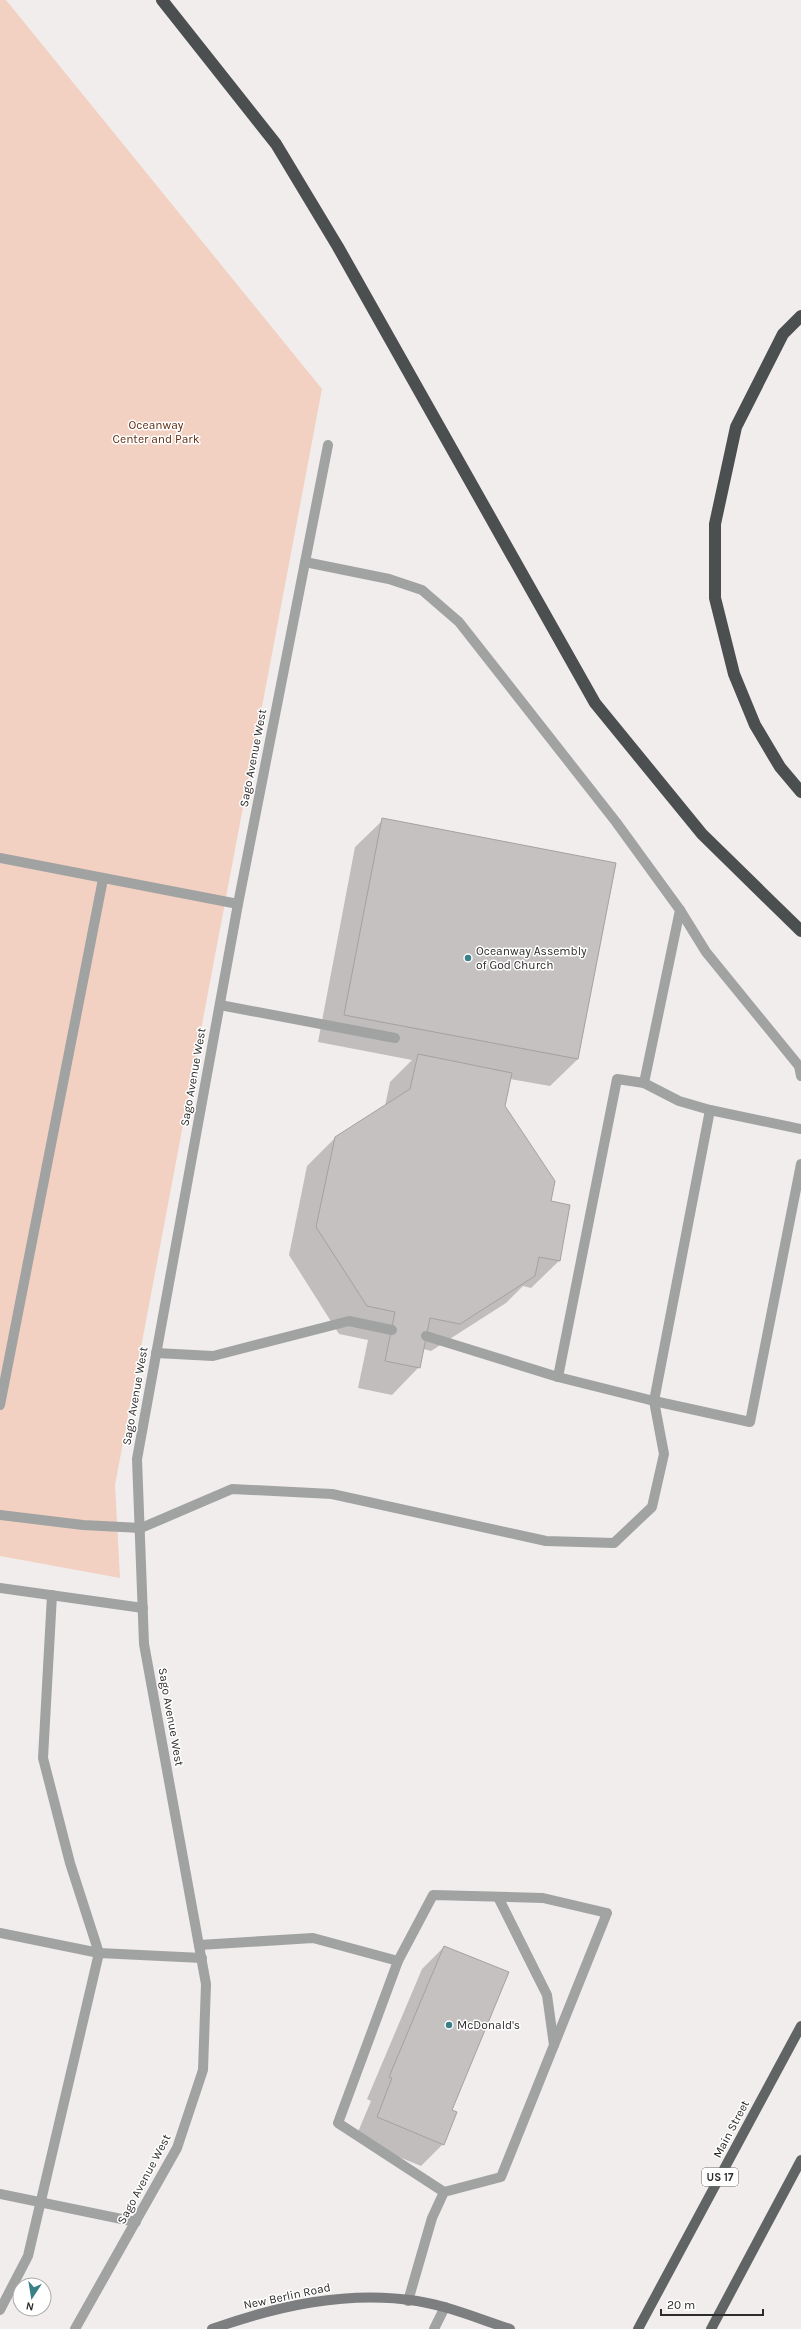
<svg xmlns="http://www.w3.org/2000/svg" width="801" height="2329" font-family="Karla,sans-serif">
	<rect width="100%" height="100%" fill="#f1edec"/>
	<polygon fill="#f2d1c2" points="0,0 6,0 322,389 115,1485 120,1578 0,1556"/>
	<g fill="#0003">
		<polygon points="383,820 615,864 578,1059 550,1086 510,1079 504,1106 550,1202 559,1261 531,1288 523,1286 506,1303 431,1351 423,1349 419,1367 392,1395 358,1388 368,1340 339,1334 289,1255 307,1166 335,1138 385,1106 390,1082 412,1060 318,1042 355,847"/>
		<polygon points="444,1947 451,2110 443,2144 421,2166 355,2139 371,2101 367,2099 422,1969"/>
	</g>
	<g fill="#c5c1c0" stroke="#a4a19f">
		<polygon points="382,818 616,863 578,1059 344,1015"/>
		<polygon points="418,1054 512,1073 505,1106 555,1181 551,1201 570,1205 560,1261 539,1257 535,1276 460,1324 430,1318 420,1368 385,1361 395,1312 367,1306 316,1227 335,1137 410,1089"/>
		<polygon points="444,1946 509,1972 452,2110 457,2112 444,2145 377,2117 392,2078 389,2077"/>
	</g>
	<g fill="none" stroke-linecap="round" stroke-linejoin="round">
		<g stroke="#a1a3a3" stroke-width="10">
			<polyline points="305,562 389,579 422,590 459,622 616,822 680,910 644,1083 617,1079 558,1377"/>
			<polyline points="0,858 238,904"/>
			<polyline points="680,910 706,952 799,1066 801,1076"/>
			<polyline points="220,1005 395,1038"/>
			<polyline points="644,1083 679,1101 710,1110 801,1129"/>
			<polyline points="426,1336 558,1377 654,1401 750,1422 801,1164"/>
			<polyline points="156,1353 213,1356 349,1321 392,1330"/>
			<polyline points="0,1405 103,879"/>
			<polyline points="0,1515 83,1525 141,1528 232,1489 332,1494 546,1541 614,1543 652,1507 664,1454 654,1401 710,1110"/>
			<polyline points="0,1588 143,1608"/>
			<polyline points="498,1897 547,1995 554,2045"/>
			<polyline points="0,1933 99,1953 202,1958"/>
			<polyline points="199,1945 313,1938 398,1961"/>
			<polyline points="0,2194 136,2222"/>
			<polyline points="408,2301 432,2218 444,2192 501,2177 607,1913 543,1898 433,1895 398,1961 338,2123 444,2192"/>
			<polyline points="0,2310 28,2256 99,1953 70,1863 43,1758 52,1595"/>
			<polyline points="434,2329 445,2307"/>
		</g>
		<polyline stroke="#a1a3a3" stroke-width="10" points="75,2329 177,2148 203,2070 206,1984 144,1644 137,1459 238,904 328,445"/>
		<path stroke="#7c7e7f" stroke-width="10" d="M 212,2329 C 277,2306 347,2290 417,2301 C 449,2306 479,2319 510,2329"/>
		<g stroke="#616465" stroke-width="10">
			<polyline points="638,2329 801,2026"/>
			<polyline points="711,2329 801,2160"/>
		</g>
		<g stroke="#4b4f4f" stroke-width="12">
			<polyline points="162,0 276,144 338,247 595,703 702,834 801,931"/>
			<polyline points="801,316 783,334 736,427 715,524 715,598 734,674 755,725 780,767 801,792"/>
		</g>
	</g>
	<g fill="#398089" stroke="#fff" stroke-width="1.5">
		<circle cx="468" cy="958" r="4"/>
		<circle cx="449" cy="2025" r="4"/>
	</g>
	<g text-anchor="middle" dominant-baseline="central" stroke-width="3" stroke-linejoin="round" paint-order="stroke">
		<rect fill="#fff" stroke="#6c6b6b" stroke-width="1" x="702" y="2168" width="36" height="18" rx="3"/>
		<g font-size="11" font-weight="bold" fill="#2d2c2b">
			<text x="720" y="2177">US 17</text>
		</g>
		<g font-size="12" fill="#602c10" stroke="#fff">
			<text x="156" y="425">Oceanway<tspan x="156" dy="14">Center and Park</tspan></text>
		</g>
		<g font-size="12" fill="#2d2c2b" stroke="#fff">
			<text transform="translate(253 758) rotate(-79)">Sago Avenue West</text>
			<text transform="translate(193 1077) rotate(-80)">Sago Avenue West</text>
			<text transform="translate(135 1396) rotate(-80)">Sago Avenue West</text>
			<text transform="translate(171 1717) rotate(80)">Sago Avenue West</text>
			<text transform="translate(731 2129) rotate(-62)">Main Street</text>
			<text transform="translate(144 2179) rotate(-62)">Sago Avenue West</text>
			<text transform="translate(287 2296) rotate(-12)">New Berlin Road</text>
		</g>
		<g font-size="12" fill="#2d2c2b" stroke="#fff" text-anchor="start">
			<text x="476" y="951">Oceanway Assembly<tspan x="476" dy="14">of God Church</tspan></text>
			<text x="457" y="2025">McDonald's</text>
		</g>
	</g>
	<g transform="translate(32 2297) rotate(192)"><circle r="19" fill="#ffffff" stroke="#ababaa"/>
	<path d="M0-3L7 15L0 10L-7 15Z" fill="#398089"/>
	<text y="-6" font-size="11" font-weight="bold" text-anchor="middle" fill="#2d2c2b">N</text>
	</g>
	<path d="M661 2309v6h102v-6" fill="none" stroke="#2d2c2b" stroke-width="2"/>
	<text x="667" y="2309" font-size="12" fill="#2d2c2b" stroke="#ffffff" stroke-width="3" paint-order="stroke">20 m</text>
</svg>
